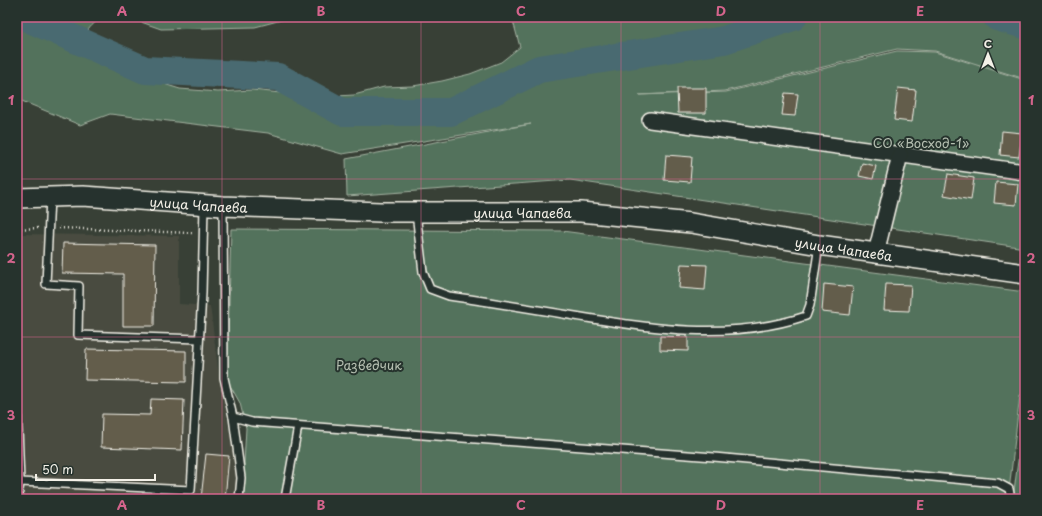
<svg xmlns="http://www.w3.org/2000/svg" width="1042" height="516" font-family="'Playpen Sans',sans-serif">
	<rect width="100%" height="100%" fill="#384036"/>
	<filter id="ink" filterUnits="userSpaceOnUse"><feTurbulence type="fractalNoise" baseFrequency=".025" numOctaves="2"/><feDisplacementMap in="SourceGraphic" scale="8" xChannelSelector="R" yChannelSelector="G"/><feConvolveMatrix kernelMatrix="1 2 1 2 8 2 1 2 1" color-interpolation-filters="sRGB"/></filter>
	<g filter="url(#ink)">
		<polygon fill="#484c40" points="17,234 179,236 179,304 210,306 219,376 238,478 235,499 17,499"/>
		<g fill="#53725b" stroke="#a4b2a2">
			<path d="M 17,17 L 102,17 C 85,30 83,34 86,56 L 115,69 L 180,89 L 218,92 L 252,90 L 318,97 L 354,95 L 384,87 L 413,86 L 442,81 L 470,74 L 501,62 L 520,47 L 512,17 L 1025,17 L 1025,79 L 935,51 L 897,49 L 725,91 L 639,95 L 726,92 L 897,51 L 935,52 L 1025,80 L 1025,248 L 570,180 L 347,196 L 346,159 L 531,124 L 342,154 L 268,133 L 110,114 L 80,125 L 17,99 Z"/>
			<polygon points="127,17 293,17 255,27 161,29"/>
			<polygon points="231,229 562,231 1025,292 1025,394 1020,395 1008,499 242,499 246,428 240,403 227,380"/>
			<polygon points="1025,408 1025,499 1013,499"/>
		</g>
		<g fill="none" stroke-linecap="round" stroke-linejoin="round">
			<g stroke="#4a6a71" stroke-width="28">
				<polyline points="25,17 145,70 278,77 342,112 451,112 539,69 724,40 793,17"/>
				<polyline points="997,17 1025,25"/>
			</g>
		</g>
		<g fill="#635d4c" stroke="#f4f1e8">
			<polygon points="677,88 706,88 706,113 678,113"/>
			<polygon points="898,88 916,90 912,122 894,120"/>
			<polygon points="785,93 798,94 795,116 782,115"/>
			<polygon points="1002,131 1022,133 1019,157 1000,155"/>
			<polygon points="666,155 692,157 690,182 664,180"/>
			<polygon points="862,163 876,166 873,179 859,176"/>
			<polygon points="948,174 974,178 971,200 944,195"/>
			<polygon points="996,182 1018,184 1016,205 994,203"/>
			<polygon points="63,243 155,245 154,326 123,326 123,274 62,273"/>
			<polygon points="681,264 707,265 705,290 679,288"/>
			<polygon points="824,284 853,287 850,315 822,312"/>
			<polygon points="886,284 911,285 909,311 884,310"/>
			<polygon points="1024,301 1025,301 1025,326 1023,325"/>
			<polygon points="660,336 688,337 688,351 660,350"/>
			<polygon points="86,349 186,351 186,382 85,380"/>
			<polygon points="151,399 184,400 182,450 101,447 102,414 150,415"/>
			<polygon points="206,454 229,456 225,499 201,499"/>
		</g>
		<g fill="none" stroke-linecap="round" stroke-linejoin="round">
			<g stroke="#f4f1e8" stroke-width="10">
				<g id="service">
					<polyline points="50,197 46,284 79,286 78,335 199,339"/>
					<polyline points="223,206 224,378 233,417 252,422 714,457 998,483 1009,489 1011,499"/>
					<path d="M 416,213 L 423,272 L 430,289 L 449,296 C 491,302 533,309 575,316 C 651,329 730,341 806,316 L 810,305 L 819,245"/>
					<polyline points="17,400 20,482 18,499"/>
					<polyline points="233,417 241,478 239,499"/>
					<polyline points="20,482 191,490 202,293 204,206"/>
					<polyline points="285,499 298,426"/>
				</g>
			</g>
			<g stroke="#f4f1e8" stroke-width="18">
				<g id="minor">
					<polyline points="650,120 1025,172"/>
					<polyline points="876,253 900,155"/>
				</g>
			</g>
			<g stroke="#f4f1e8" stroke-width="22">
				<g id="tertiary">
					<path id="s1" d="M 17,198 L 83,196 L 223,206 L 380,212 L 581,212 L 691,223 L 819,245 L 1025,274"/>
				</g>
			</g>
			<g stroke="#f4f1e8" stroke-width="2.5" stroke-dasharray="1 3" stroke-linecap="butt">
				<polyline points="59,228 192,233"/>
				<polyline points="17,229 38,228"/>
			</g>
			<use href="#service" stroke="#26332d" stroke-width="7"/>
			<use href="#minor" stroke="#26332d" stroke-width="15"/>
			<use href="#tertiary" stroke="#26332d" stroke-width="19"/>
		</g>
	</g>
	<path fill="none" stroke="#d4648c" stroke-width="1" stroke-opacity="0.55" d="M 222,17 L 222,499M 421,17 L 421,499M 621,17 L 621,499M 820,17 L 820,499M 17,179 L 1025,179M 17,337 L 1025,337"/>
	<g text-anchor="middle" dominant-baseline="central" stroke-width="4" stroke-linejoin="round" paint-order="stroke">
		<g font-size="13" fill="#b4beb0" stroke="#26332d">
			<text x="921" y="142">СО «Восход-1»</text>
			<text x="369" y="364">Разведчик</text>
		</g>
		<g font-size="13" fill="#f4f1e8" stroke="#26332d">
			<text stroke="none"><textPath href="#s1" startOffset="182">улица Чапаева</textPath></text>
			<text stroke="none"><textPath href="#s1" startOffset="506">улица Чапаева</textPath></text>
			<text stroke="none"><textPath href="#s1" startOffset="830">улица Чапаева</textPath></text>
		</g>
	</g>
	<rect width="1042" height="516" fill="none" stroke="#26332d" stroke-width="44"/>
	<g transform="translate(988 54)" stroke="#26332d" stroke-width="3" paint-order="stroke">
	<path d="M0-3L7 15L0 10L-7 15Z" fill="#f4f1e8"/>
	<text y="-6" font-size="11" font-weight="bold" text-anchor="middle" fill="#f4f1e8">С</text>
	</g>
	<path d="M36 474v6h119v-6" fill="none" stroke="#f4f1e8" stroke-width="2"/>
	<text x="42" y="474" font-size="12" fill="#f4f1e8" stroke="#26332d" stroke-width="3" paint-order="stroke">50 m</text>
	<rect x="22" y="22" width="998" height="472" fill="none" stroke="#d4648c" stroke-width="1.5"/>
	<g font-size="13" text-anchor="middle" font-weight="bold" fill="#d4648c">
		<text x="122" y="16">A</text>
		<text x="321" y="16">B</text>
		<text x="521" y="16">C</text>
		<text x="721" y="16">D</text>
		<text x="920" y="16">E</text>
		<text x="11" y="105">1</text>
		<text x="1031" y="105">1</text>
		<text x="11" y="263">2</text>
		<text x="1031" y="263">2</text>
		<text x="11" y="420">3</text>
		<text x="1031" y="420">3</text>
		<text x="122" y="510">A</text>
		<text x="321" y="510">B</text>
		<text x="521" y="510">C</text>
		<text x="721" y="510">D</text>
		<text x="920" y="510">E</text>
	</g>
</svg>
